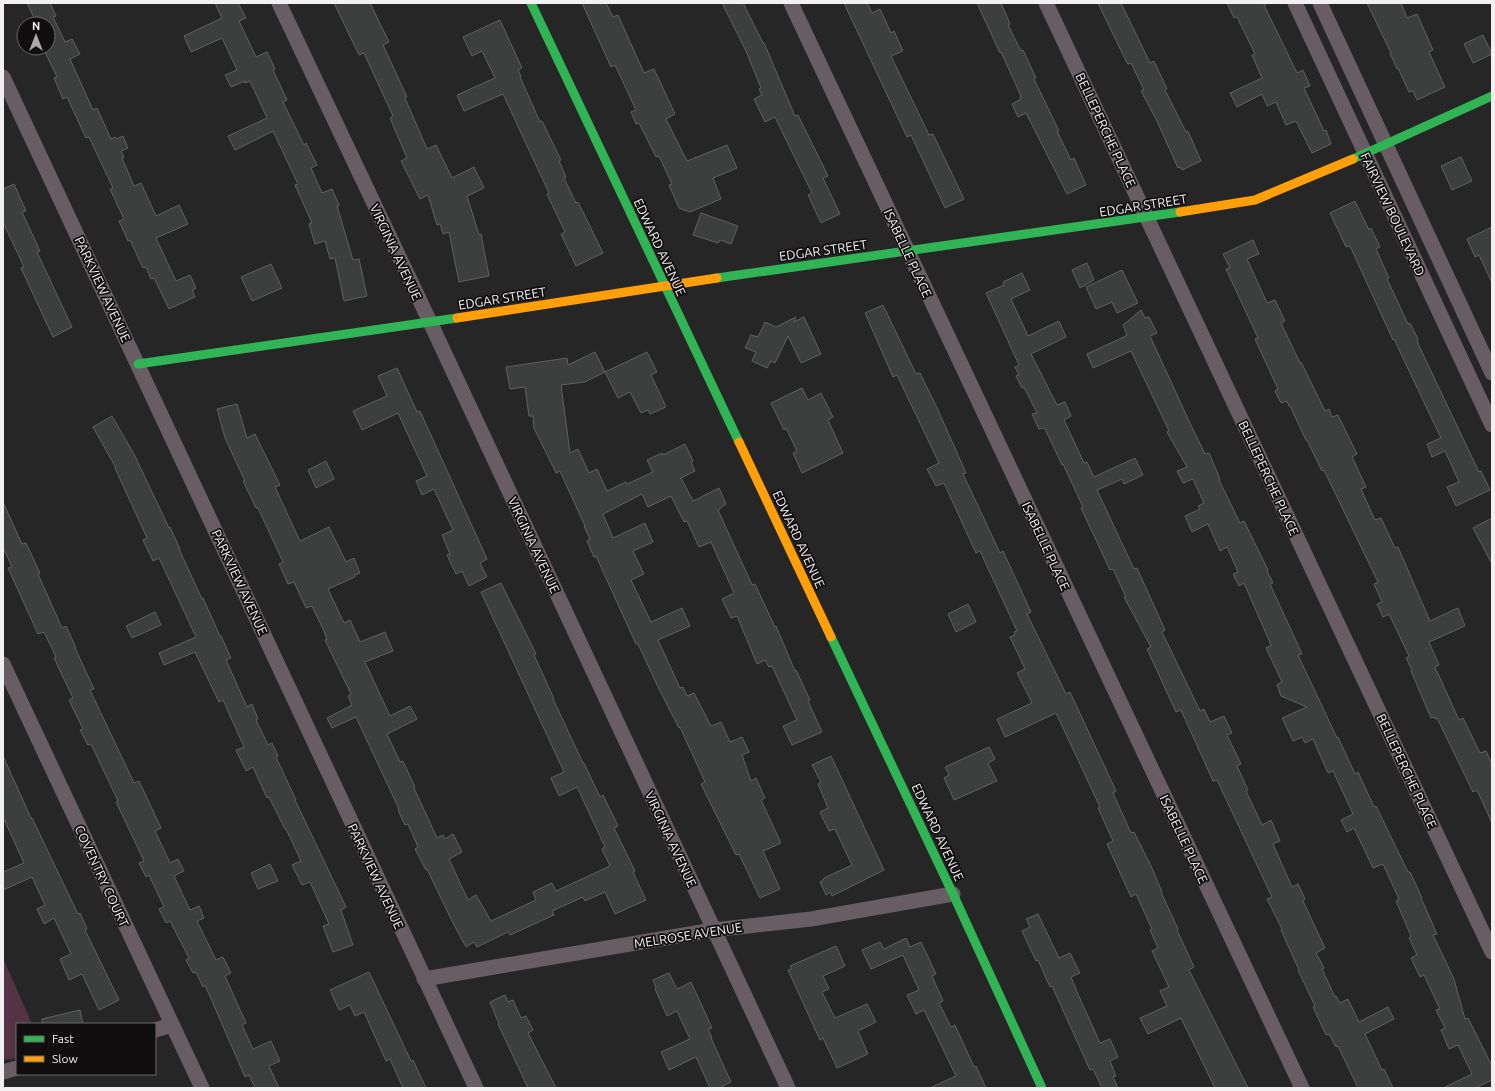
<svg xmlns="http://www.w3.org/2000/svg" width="1495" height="1091" font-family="Ubuntu,sans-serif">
	<rect width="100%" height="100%" fill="#272626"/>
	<polygon fill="#543345" points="3,958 32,1024 17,1024 17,1058 3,1060"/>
	<g fill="#3d3e3e" stroke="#616161">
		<polygon points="27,3 50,3 56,16 53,17 65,42 72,39 80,54 70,59 93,110 97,108 111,139 115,137 116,139 123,136 128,148 121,151 124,157 122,158 134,186 141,183 156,216 179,205 188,224 156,238 176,281 190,275 196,288 192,290 195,297 169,309 154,278 151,279 146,267 143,268 130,240 128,241 119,221 124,219 110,189 113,188 89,137 86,138 67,97 63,99 54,78 57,77 43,48 48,48 48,24 37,24"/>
		<polygon points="215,3 238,3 246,18 239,21 256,57 267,52 275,69 273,70 287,100 283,102 304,145 306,143 317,165 311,168 322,193 332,189 339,205 337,206 353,260 359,259 367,296 344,301 335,258 330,259 325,241 315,244 309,224 312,223 295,185 298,184 273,131 235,150 228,136 267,118 250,81 245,83 245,81 231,87 225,75 237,70 222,38 191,52 184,36 222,18"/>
		<polygon points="334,3 370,3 389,42 383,45 407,97 405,98 427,149 436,145 452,178 474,167 484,188 467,196 479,235 481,234 489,276 459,282 449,232 443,234 440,224 437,225 428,195 420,199 401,161 407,158 390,118 393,116 364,53 359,55"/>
		<polygon points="582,3 606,3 613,17 618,15 644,73 654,69 675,114 666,119 687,161 727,145 737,168 713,178 721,199 690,212 679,208 669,185 672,184 659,156 656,157 639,123 636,124 631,112 636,110 615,65 611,67"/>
		<polygon points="722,3 743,3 763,43 764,43 795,116 798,115 828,176 823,178 840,214 821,223 808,195 812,193 775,117 765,122 754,99 762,95 759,89 761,88 746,51"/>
		<polygon points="844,3 867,3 872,13 880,9 891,33 894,31 903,51 891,56 929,135 933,134 964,199 945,208 911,135 907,137"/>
		<polygon points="977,3 1001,3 1010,24 1008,25 1021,51 1023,50 1036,78 1034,79 1059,131 1057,131 1071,160 1074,158 1086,185 1067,194 1026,113 1018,117 1012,104 1021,99 1020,97 1021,96 1001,52 1000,53"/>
		<polygon points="1098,3 1121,3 1150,63 1154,61 1167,89 1165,90 1186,132 1188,131 1201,161 1182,170 1180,167 1178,168 1157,121 1141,91 1144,90 1131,63 1128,64 1127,63"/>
		<polygon points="1227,3 1268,3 1264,5 1297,73 1303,70 1310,86 1304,88 1324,131 1326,130 1331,144 1312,153 1296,121 1286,125 1276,102 1267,106 1262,94 1237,107 1230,93 1262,78 1252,55 1255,54 1237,17 1234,18"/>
		<polygon points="1367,3 1401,3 1407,18 1417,14 1433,50 1429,52 1445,87 1417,100 1413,91 1409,92 1398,68 1397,69 1390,53 1391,53"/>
		<polygon points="500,20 522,68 518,70 521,76 520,77 540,122 542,121 561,160 559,161 566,177 564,178 576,203 578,202 603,253 576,266 561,234 565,232 547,194 549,193 503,94 464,111 457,95 495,78 482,51 472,56 463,37"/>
		<polygon points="1483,35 1492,54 1473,63 1464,44"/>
		<polygon points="1461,157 1472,181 1452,190 1441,166"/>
		<polygon points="14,184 26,211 22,212 40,251 37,252 72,327 53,337 21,268 24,267 3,222 3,189"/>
		<polygon points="1355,201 1369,230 1371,228 1380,247 1376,249 1389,278 1387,279 1408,324 1410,323 1418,339 1417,340 1420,348 1479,472 1481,471 1490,490 1456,506 1447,487 1459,482 1445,451 1432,457 1427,444 1441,438 1394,339 1393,340 1350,246 1346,247 1330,213"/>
		<polygon points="701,213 738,226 731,244 720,240 718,243 693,235"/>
		<polygon points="1492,227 1492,283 1479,255 1475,257 1467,239"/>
		<polygon points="1253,240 1259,254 1247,259 1267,303 1275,300 1285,321 1281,323 1300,363 1301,362 1325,411 1329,409 1332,417 1338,415 1357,454 1352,457 1366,487 1361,489 1375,520 1381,518 1395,548 1398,547 1430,621 1458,608 1465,626 1429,642 1439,665 1435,667 1459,720 1463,718 1480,753 1486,751 1492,764 1492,823 1477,790 1473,792 1437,718 1435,719 1434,717 1431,718 1411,671 1412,670 1406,658 1409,656 1389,614 1383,617 1377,604 1382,602 1374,584 1378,582 1324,470 1322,471 1307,440 1306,440 1290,406 1289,406 1287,401 1281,403 1275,391 1278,389 1255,339 1258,338 1226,269 1230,268 1223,254"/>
		<polygon points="1087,263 1094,280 1080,288 1072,270"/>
		<polygon points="271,264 282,288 252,301 241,277"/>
		<polygon points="1122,270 1138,303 1117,313 1112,302 1096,309 1086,287"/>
		<polygon points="1022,273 1030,290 1011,299 1028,336 1059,321 1066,337 1031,354 1057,405 1065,402 1071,416 1064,420 1084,463 1087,462 1094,477 1135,458 1143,475 1124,484 1122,479 1097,490 1134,569 1137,568 1165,630 1162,632 1200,711 1204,709 1210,722 1224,716 1232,733 1227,735 1241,764 1237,766 1248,790 1246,791 1262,825 1271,820 1280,841 1273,844 1292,887 1298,884 1305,899 1303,901 1325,948 1316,953 1324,968 1322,969 1335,997 1336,996 1340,1003 1348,999 1359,1022 1388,1007 1394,1019 1365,1034 1382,1070 1384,1069 1393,1088 1358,1088 1338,1046 1336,1047 1329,1034 1326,1035 1313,1007 1315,1006 1298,970 1299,970 1281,930 1282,929 1267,899 1272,897 1217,780 1213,781 1181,710 1176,712 1147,649 1151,647 1124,597 1126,597 1113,569 1110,570 1081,508 1083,507 1063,464 1062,465 1045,429 1043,428 1039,429 1032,414 1037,413 1024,387 1022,388 1016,376 1019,375 1015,367 1019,365 986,293 1004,285 1003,282"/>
		<polygon points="883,305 916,374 920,373 938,410 966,473 963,474 987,525 1000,553 1003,551 1031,612 1027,614 1066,694 1070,692 1103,763 1116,791 1113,793 1131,833 1134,832 1151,866 1162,892 1161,892 1178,929 1177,930 1194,967 1189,970 1248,1088 1215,1088 1181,1018 1148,1034 1140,1018 1167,1006 1160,991 1169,987 1152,951 1158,948 1150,930 1152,929 1136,894 1131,897 1107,844 1113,841 1098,808 1100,807 1056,713 1005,737 997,719 1032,703 1017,673 1025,669 1010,637 1015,635 1014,632 1017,631 980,551 976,553 944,483 936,486 927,469 939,463 897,375 893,377 865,313"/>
		<polygon points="1141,310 1145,318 1149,317 1157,333 1150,336 1188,419 1205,454 1209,453 1220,479 1219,480 1240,523 1244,521 1268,570 1267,571 1273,583 1270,584 1302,654 1298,655 1337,738 1338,737 1355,774 1358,772 1374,807 1376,806 1408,872 1410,872 1422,898 1421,898 1437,934 1433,935 1454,979 1465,1019 1468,1018 1492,1066 1492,1080 1475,1088 1443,1088 1472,1074 1458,1045 1449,1049 1441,1030 1445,1028 1436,1010 1440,1009 1424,975 1420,977 1411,958 1417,955 1409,938 1411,936 1396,901 1399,899 1383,864 1373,868 1354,828 1347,832 1341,820 1353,814 1333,771 1328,773 1313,739 1305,743 1302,737 1293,741 1282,718 1307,707 1281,696 1277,685 1282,682 1266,648 1271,645 1244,583 1239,586 1233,574 1238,572 1227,547 1220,551 1208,524 1192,532 1185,516 1200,509 1198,506 1204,503 1193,479 1183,483 1177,471 1187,467 1167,432 1169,431 1131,351 1093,368 1087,354 1126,336 1127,335 1123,325"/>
		<polygon points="796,317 794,322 804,317 821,354 801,363 788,336 775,363 771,361 767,368 752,361 756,352 745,348 751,335 758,337 765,322 776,327"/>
		<polygon points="595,352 605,372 647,352 657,372 651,375 666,407 650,414 648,410 641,413 630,392 618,398 605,372 585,382 561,385 570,453 578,449 589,473 597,469 607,491 626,482 627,484 653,472 647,460 662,453 663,455 685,444 693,461 691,462 695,471 681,478 693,501 719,488 726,504 718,510 752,585 755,584 775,627 776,626 795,671 796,670 810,700 808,701 822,732 792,745 783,726 797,720 772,666 769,667 765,660 757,664 737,616 731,618 722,599 734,593 711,542 699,547 687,521 684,522 671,496 648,507 642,494 603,514 613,538 645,523 653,542 633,551 644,574 631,580 651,622 682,608 690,626 658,640 680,688 683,687 687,696 694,693 711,726 721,722 730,742 742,737 749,752 742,755 751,781 756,778 765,798 761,800 781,843 763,851 780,889 760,898 739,854 736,855 701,784 705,782 680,727 679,728 659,689 638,644 636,644 596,556 594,557 587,541 590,539 584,526 585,526 560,471 556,473 534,428 533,416 529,416 525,387 510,389 506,367 567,358 568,365"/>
		<polygon points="397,368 417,412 420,411 487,559 480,563 487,577 469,586 462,571 456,574 447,555 450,554 442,535 453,530 434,489 422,495 416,481 427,476 398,413 362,430 353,411 387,396 378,376"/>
		<polygon points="802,388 808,400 821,393 833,417 828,420 843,453 802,473 793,453 797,451 786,428 784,430 771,403"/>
		<polygon points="237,404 247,438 255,434 280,485 275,487 300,541 329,527 346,562 354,558 360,573 355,575 355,577 328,589 344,623 350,620 360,642 385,632 393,651 365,662 390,716 410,706 417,719 387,734 400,762 403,761 415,787 414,788 437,838 443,835 445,839 453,834 462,852 449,859 468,900 476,895 491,921 536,900 533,892 552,883 556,891 610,866 602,849 605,847 577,787 559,796 551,778 564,772 481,592 501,583 536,654 534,655 554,699 553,699 583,763 584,763 600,797 603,795 618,826 614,828 635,871 633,872 646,900 615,914 605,892 585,901 583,897 552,911 554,915 510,935 508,932 477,947 474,942 466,947 453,923 427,869 426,870 415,849 418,847 408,824 405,825 398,810 399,809 356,717 332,728 327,718 352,705 348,696 351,694 325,640 327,640 324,631 312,606 306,608 294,582 288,584 279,564 283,562 258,508 256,508 243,481 245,481 225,438 217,409"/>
		<polygon points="112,416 135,456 169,528 170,527 180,549 179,549 202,599 203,598 220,636 221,636 231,658 226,660 247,707 252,704 258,719 256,720 268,745 272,743 278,756 276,757 296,800 295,800 346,907 341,910 353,945 333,952 323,926 329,924 310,882 302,885 292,865 301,861 286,829 285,829 269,797 267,798 253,767 246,771 236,750 244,747 223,700 219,702 195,652 164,665 159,653 196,637 159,558 153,561 143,540 147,538 115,468 116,468 93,427"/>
		<polygon points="326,461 334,479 316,488 308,470"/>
		<polygon points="3,502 22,544 26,543 40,573 38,574 62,628 66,626 76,648 75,648 94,689 90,690 134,783 139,781 161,828 155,831 170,863 178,859 184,871 174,876 190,910 199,906 204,918 197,921 216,960 223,957 231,973 225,976 246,1023 242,1025 253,1049 271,1041 280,1061 269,1066 279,1088 255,1088 249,1075 245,1077 205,985 203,987 196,972 193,973 186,960 189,958 170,921 166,923 159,909 164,907 149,875 146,877 139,863 144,861 116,802 118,801 91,744 88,745 80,730 83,729 69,700 73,698 54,658 56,657 44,632 38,634 8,568 12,567 3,547"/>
		<polygon points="1492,518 1492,564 1473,528"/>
		<polygon points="968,604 976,622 956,632 948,614"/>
		<polygon points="155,612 161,625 132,638 126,626"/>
		<polygon points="989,747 995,759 988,763 997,781 954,800 944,778 949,775 945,767"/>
		<polygon points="3,756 31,818 32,818 78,914 80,913 87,929 85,930 119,1000 99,1010 82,974 69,980 60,959 71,954 54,918 44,924 37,909 45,905 32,877 3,890 3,872 24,863 3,817"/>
		<polygon points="831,756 884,870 832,896 831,892 826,895 820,882 824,879 824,878 852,865 835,829 829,831 820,812 828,808 818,784 821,782 812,765"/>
		<polygon points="270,864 278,881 258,889 251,873"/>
		<polygon points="1038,914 1059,958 1070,953 1080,973 1071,977 1077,992 1100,1043 1110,1039 1118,1057 1110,1061 1116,1076 1113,1077 1118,1088 1102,1088 1093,1069 1090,1070 1052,986 1050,987 1038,960 1036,961 1022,931 1030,927 1026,919"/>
		<polygon points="906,938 910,947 921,942 936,974 932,976 943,1001 939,1003 951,1027 955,1025 974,1067 976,1066 986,1088 930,1088 956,1076 924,1010 916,1014 907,995 919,990 903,955 871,969 862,950 880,942 884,949"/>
		<polygon points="836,946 845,966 823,976 829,989 822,992 835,1018 867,1004 876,1022 858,1031 868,1054 837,1068 823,1038 820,1040 788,970 792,969 790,966"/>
		<polygon points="369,972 411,1061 413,1060 426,1088 403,1088 390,1059 386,1061 364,1012 355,1016 350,1005 339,1010 330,990"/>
		<polygon points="669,973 677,989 691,982 712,1028 708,1029 712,1038 711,1038 731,1082 719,1088 710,1088 696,1057 669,1070 661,1052 690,1039 677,1011 667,1016 655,989 656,988 653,980"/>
		<polygon points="505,995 508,1002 513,1000 521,1018 526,1016 533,1030 528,1033 556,1088 528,1088 498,1024 499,1024 490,1002"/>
		<polygon points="80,1010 83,1024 42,1024 42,1019"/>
	</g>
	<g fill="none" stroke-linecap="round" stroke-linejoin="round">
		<g stroke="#675d62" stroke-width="15">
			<polyline points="279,3 430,322 788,1088"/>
			<polyline points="791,3 1302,1088"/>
			<polyline points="1046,3 1492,952"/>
			<polyline points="1295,3 1492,425"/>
			<polyline points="1320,3 1492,373"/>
			<polyline points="3,77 476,1088"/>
			<polyline points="3,664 202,1088"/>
			<polyline points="424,979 713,930 811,919 953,894"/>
			<polyline points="155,1030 172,1025"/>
			<polyline points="3,1072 17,1068"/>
		</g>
		<g stroke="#30b455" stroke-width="9">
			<polyline points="531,3 739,442"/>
			<polyline points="1353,159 1492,96"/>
			<polyline points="717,278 1180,212"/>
			<polyline points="138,364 457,318"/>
			<polyline points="831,637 953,894 1042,1088"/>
		</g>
		<g stroke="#ff9f0a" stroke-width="9">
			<polyline points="1180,212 1255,200 1353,159"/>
			<polyline points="457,318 717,278"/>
			<polyline points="739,442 831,637"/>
		</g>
	</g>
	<g text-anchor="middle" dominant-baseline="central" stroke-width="3.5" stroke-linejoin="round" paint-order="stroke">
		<g font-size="13" fill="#f2f0f1" stroke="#100e0f">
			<text transform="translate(1106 130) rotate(65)">BELLEPERCHE PLACE</text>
			<text transform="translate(1143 205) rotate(-9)">EDGAR STREET</text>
			<text transform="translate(1393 214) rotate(65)">FAIRVIEW BOULEVARD</text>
			<text transform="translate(660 247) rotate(65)">EDWARD AVENUE</text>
			<text transform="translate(823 250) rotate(-8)">EDGAR STREET</text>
			<text transform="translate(396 252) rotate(65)">VIRGINIA AVENUE</text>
			<text transform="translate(908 253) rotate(65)">ISABELLE PLACE</text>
			<text transform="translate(103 289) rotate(65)">PARKVIEW AVENUE</text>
			<text transform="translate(502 298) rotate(-9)">EDGAR STREET</text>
			<text transform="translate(1269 478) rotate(65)">BELLEPERCHE PLACE</text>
			<text transform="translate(799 539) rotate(65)">EDWARD AVENUE</text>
			<text transform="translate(534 545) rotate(65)">VIRGINIA AVENUE</text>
			<text transform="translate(1046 546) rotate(65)">ISABELLE PLACE</text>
			<text transform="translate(240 582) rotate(65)">PARKVIEW AVENUE</text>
			<text transform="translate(1407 771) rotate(65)">BELLEPERCHE PLACE</text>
			<text transform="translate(938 832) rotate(65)">EDWARD AVENUE</text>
			<text transform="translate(671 839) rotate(65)">VIRGINIA AVENUE</text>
			<text transform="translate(1184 839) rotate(65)">ISABELLE PLACE</text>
			<text transform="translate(102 876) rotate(65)">COVENTRY COURT</text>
			<text transform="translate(376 876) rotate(65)">PARKVIEW AVENUE</text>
			<text transform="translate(688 935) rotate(-9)">MELROSE AVENUE</text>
		</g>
	</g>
	<rect width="1495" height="1091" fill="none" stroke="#f2f0f1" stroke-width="8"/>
	<rect x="16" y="1023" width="140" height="52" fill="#100e0f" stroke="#6a6869"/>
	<rect x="24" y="1036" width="20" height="6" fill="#30b455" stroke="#6a6869"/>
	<text x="52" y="1043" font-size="12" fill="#f2f0f1">Fast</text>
	<rect x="24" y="1056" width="20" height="6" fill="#ff9f0a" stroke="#6a6869"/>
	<text x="52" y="1063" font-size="12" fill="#f2f0f1">Slow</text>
	<g transform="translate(36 36)"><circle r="19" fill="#100e0f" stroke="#6a6869"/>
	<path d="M0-3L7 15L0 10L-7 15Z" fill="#aba9aa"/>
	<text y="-6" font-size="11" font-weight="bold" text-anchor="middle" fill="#f2f0f1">N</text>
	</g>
</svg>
